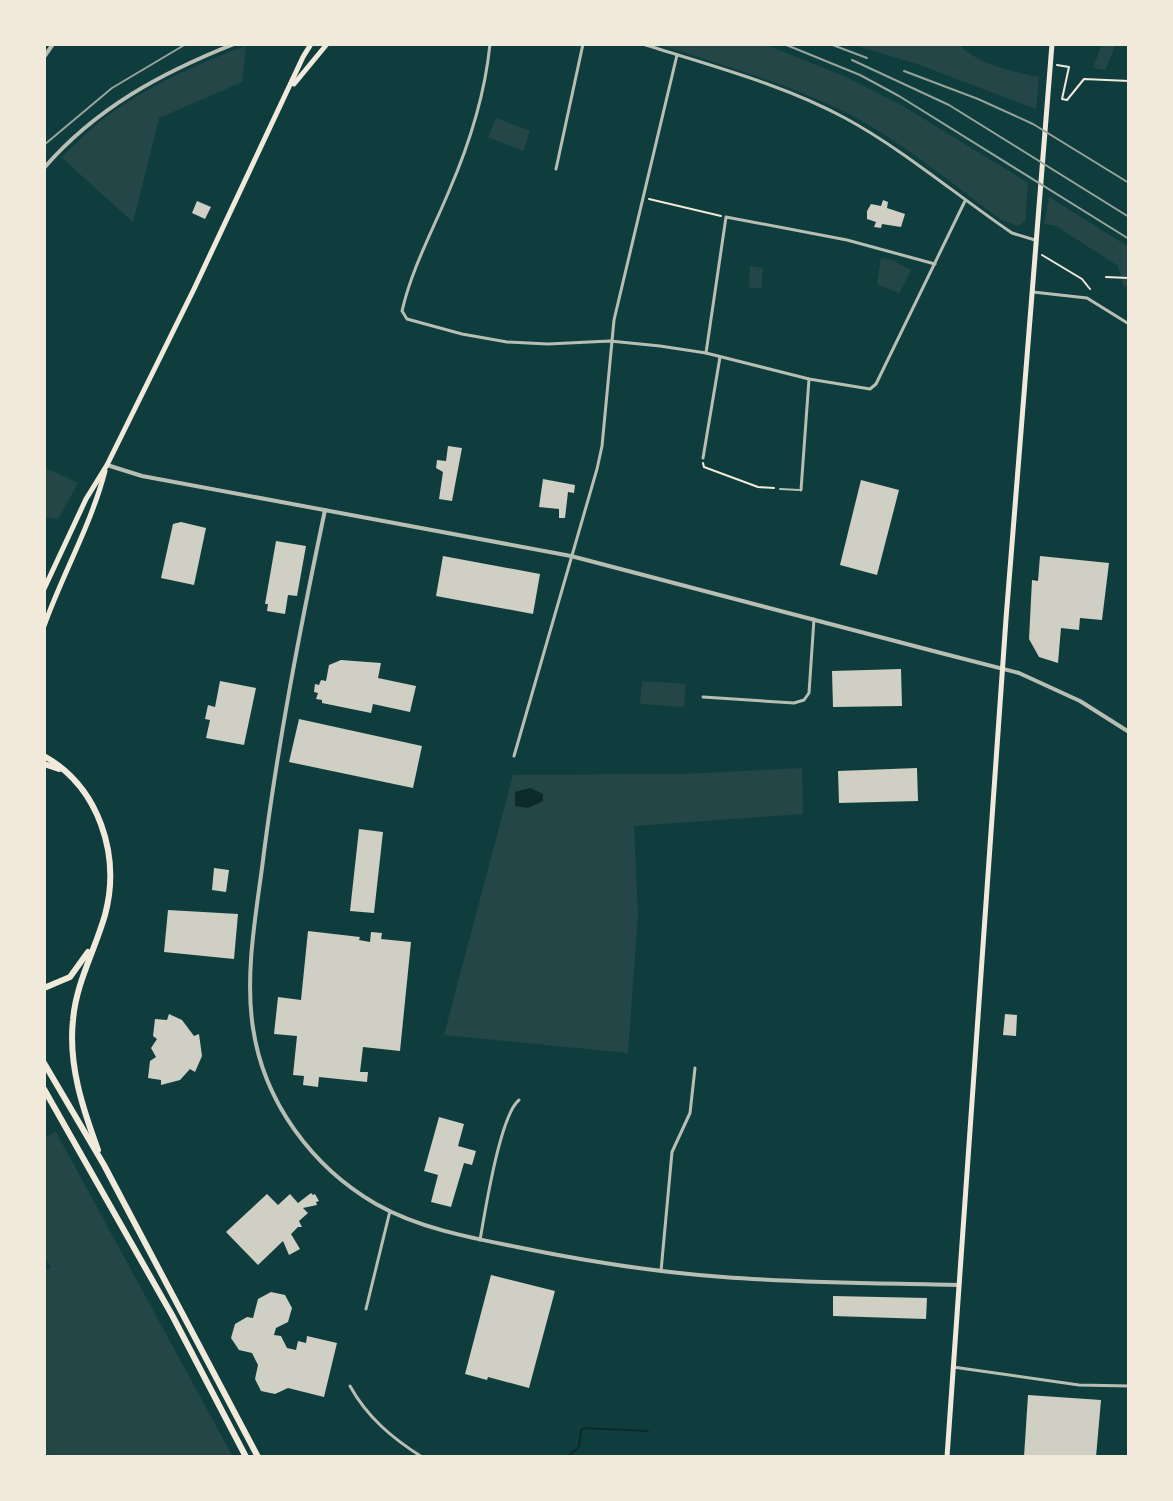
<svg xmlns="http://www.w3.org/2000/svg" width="1173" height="1501" font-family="Inter,sans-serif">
	<rect width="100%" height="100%" fill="#0f3d3e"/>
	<g fill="#244646">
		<path d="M 658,44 L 764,44 L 844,76 L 903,106 L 1028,183 L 1025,221 L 1019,226 L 1003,221 C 952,184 903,142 847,113 C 787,83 721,65 658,44 Z"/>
		<path d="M 851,44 L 958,44 C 979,65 1011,71 1039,77 L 1036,109 L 920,65 Z"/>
		<polygon points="1102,44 1116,44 1105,70 1093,68"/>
		<path d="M 246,46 L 242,82 L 159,118 L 133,222 L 61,157 C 75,145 88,131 103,119 C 145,88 197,63 246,46 Z"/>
		<polygon points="496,118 530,131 523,151 488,137"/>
		<polygon points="1049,197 1129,247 1129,288 1123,285 1118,266 1056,226 1044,224"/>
		<polygon points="881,258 892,260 911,270 899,293 877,284"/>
		<polygon points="750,266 763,268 761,289 749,287"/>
		<polygon points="44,467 78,483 58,519 46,517 44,521"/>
		<polygon points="642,681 686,684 684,707 640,704"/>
		<polygon points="802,768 803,814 634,826 638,915 628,1053 444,1035 513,775 682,774"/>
		<polygon points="56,1132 233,1457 58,1457 44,1453 44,1272 51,1267 44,1257 44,1138"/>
	</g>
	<polygon fill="#0a2a2b" points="530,788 543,794 543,801 528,808 515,806 515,792"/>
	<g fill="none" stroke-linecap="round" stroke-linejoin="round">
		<polyline stroke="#0a2a2b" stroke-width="2" points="567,1457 579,1447 581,1430 584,1428 648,1431"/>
	</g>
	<g fill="#cfcfc3">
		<polygon points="883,200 888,202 887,208 905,214 901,227 882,224 881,228 874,227 876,222 867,219 867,211 871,204 881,206"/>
		<polygon points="197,201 211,207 205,219 192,213"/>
		<polygon points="448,446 462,448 452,501 439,499 443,472 436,468 437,460 446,461"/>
		<polygon points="543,479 575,485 574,493 568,492 565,518 559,518 559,509 539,507"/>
		<polygon points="861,480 899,490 877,575 840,565"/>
		<polygon points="181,522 206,528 194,585 161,578 173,524"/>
		<polygon points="276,541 306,546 297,596 288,595 285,614 267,611 268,604 265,604"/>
		<polygon points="443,556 540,574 533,614 436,596"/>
		<polygon points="1040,556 1109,563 1102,620 1080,618 1079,630 1061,628 1058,663 1039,657 1029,639 1032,580 1038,581"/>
		<polygon points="341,660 381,663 378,678 416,686 410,712 373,704 371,713 322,703 322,700 316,699 318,693 314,692 315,684 319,685 321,680 326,681 329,665"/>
		<polygon points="901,669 902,706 833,707 832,671"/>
		<polygon points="220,681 256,688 244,745 206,738 210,720 205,719 208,705 215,707"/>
		<polygon points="299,719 422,746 413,788 289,762"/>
		<polygon points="917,768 918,801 839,803 838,771"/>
		<polygon points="359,829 383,832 374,913 350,911"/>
		<polygon points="214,868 229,870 226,892 212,890"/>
		<polygon points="168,910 238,914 234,959 164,952"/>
		<polygon points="308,931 360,937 359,940 370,942 371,932 382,933 381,939 411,942 400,1051 363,1047 360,1072 368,1072 367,1082 319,1077 318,1087 303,1085 304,1076 293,1075 297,1036 274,1034 278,997 301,1000"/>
		<polygon points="169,1014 182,1020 194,1036 199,1034 202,1056 195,1072 190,1069 180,1080 161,1085 161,1080 148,1078 150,1061 156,1057 151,1048 157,1039 153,1036 155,1019 167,1020"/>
		<polygon points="1005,1014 1017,1015 1016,1036 1003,1035"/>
		<polygon points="439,1117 464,1124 458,1146 476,1151 472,1165 464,1163 451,1207 431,1202 438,1175 424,1171"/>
		<polygon points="311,1193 313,1195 315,1194 319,1201 316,1202 317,1205 303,1208 308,1213 299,1221 302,1227 298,1227 291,1234 300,1249 289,1255 283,1241 258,1265 226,1232 267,1194 278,1205 290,1194 298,1203"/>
		<polygon points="491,1275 555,1291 529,1388 488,1377 487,1380 465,1374"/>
		<polygon points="271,1292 285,1295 292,1308 288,1322 276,1328 274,1335 281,1336 287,1348 296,1350 298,1341 306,1343 307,1336 337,1343 324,1397 288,1388 275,1394 261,1391 255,1379 258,1365 252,1353 239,1350 231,1338 235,1324 247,1317 253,1318 258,1299"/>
		<polygon points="833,1296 927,1298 926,1319 833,1316"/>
		<polygon points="1028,1395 1101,1400 1096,1457 1024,1457"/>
	</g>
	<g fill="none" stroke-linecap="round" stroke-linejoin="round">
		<g stroke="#f1e9da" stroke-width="2">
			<polyline points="1057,65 1069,67 1062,99 1067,100 1084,79 1129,81"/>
			<polyline points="649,199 721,216"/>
			<polyline points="1042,255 1082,279 1090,289"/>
			<polyline points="1106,277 1129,278"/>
			<polyline points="703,463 704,467 758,487 774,488"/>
		</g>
		<polyline stroke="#b8beb3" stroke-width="2" points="780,489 799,490"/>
		<g stroke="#b8beb3" stroke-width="3">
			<path d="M 490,44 C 485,94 469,145 449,191 C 432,232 412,268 402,311 L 407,319 L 462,334 L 507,342 L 548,344 L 610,341 L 660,346 L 706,353 L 809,379 L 870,389 L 876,384 L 965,201"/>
			<path d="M 643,44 C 711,66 782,84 845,118 C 904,150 956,195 1012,233 L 1035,240"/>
			<polyline points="556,169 583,44"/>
			<polyline points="1033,292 1087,298 1129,324"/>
			<polyline points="706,353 726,217 847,240 935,264"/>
			<polyline points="703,458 720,357"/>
			<polyline points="801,490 809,379"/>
			<polyline points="703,697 794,703 804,700 809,693 814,619"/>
			<polyline points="514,756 597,469 602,446 614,320 677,55"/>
			<path d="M 480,1240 C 485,1212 500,1115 519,1100"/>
			<polyline points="661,1271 672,1152 690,1113 695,1068"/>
			<polyline points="366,1309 390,1211"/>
			<polyline points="953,1367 1079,1385 1129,1386"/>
			<path d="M 350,1386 C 367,1417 392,1438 422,1457"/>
		</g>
		<g stroke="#b8beb3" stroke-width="4">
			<polyline points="44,57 53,44"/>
			<path d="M 44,168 C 96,108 161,73 234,44"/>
			<polyline points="107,465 142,476 571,556 941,653 1019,673 1080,701 1129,732"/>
			<path d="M 325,510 C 300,629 277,747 262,868 C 255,920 245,976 253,1028 C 264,1102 312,1167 376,1204 C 418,1228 471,1238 517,1247 C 585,1261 654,1272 723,1277 C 801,1283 880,1283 959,1285"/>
		</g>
		<g stroke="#f1e9da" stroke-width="5">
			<polyline points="294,84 327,44"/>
			<polyline points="44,589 86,499 107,465 194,289 303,57 311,44"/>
			<path d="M 44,626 C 63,573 91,525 105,471"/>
			<polyline points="947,1457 1006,619 1052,44"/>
		</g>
		<g stroke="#f1e9da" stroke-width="6">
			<path d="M 44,756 C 99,787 121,855 105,915 C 95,950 76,983 73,1020 C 68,1065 83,1109 98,1150"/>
			<polyline points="44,764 59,769"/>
			<polyline points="44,988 70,977 88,952"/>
			<polyline points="44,1063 104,1165 258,1457"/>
			<polyline points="44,1089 172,1315 246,1457"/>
		</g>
		<g stroke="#97a49c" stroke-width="2">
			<polyline points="784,44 860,75 899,96 1129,239"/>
			<polyline points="830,44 867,58"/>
			<polyline points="852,60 949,105 1129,217"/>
			<polyline points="904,71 978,99 1033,124 1129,183"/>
			<polyline points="44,145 112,88 186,44"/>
		</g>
	</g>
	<rect width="1173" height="1501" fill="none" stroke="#f1e9da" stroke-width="92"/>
</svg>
